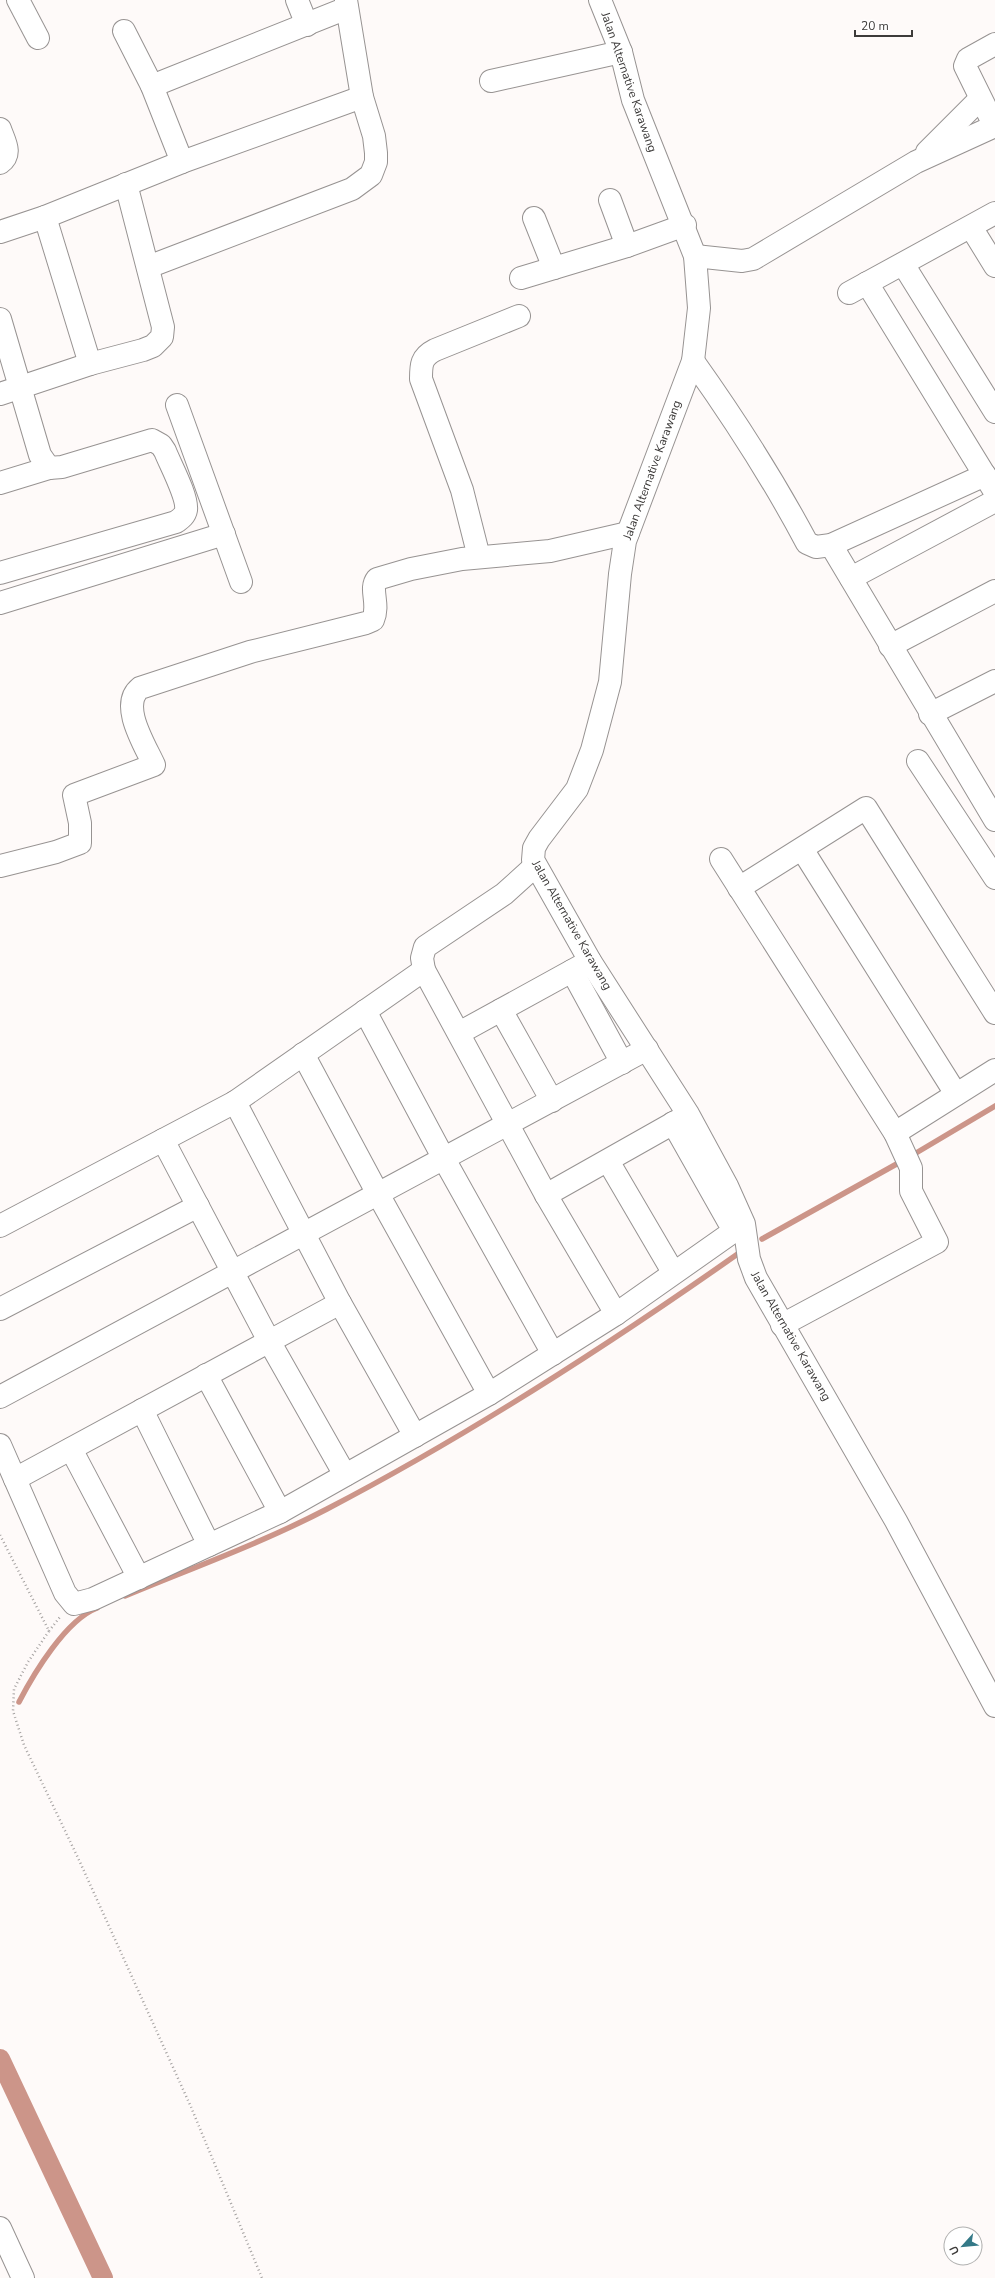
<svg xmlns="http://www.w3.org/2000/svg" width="995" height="2278" font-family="'Nunito Sans',sans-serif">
	<rect width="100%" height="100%" fill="#fefaf9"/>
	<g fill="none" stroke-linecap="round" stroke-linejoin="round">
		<g stroke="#cc9589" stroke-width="5.5">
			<polyline points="911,1156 995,1106"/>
			<polyline points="762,1239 902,1161"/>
			<path d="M 125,1596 C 192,1568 262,1543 327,1509 C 471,1434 607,1346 739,1253"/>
			<path d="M 19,1702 C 34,1673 66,1620 97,1608"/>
		</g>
		<polyline stroke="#cc9589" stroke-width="20" points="0,2059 103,2278"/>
		<g stroke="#979392" stroke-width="24">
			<g id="street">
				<polyline points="18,0 38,38"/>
				<polyline points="297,0 307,25"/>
				<polyline points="124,31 152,86 182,162"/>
				<polyline points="995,44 968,59 965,66 995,127"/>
				<polyline points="491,81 621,52"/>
				<polyline points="152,86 347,8"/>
				<path d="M 0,129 C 4,141 13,154 0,163"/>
				<polyline points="927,152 980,99"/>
				<polyline points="610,200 627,246"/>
				<polyline points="45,217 90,364"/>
				<polyline points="534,218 554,268"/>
				<polyline points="971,227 995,266"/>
				<polyline points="0,232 45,217 182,162 362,97"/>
				<polyline points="695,256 742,261 753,259 916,162 995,126"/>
				<polyline points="903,264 995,412"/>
				<polyline points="148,267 352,189 371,175 376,162 376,153 374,136 362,97 346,0"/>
				<polyline points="521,278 627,246 685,225"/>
				<polyline points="867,283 995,492"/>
				<polyline points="849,293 995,213"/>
				<path d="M 0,319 L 40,455 L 49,468 L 62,467 L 152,440 L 161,445 L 165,451 C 170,464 188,497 186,510 C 185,516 180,519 176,522 L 0,573"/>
				<path d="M 693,361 C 735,420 773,479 807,543 L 816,547 L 831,545 L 985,475"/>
				<polyline points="0,394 90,364 143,350 153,346 162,337 163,327 126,184"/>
				<polyline points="177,405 241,582"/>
				<polyline points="0,483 49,468"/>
				<polyline points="831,545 995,820"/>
				<path d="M 479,557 L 462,490 L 421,379 C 421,365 421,357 435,350 L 519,316"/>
				<polyline points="851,578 995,501"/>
				<polyline points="0,603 224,534"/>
				<polyline points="890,646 995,591"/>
				<polyline points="930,714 995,681"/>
				<polyline points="918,761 995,878"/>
				<polyline points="802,849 956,1094"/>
				<polyline points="721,859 895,1133 911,1168 911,1191 937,1242 782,1325"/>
				<path d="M 0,866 L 56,852 L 80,843 L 80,823 L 74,795 L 154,765 C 145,745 119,705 140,688 L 250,652 L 366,623 L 373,620 C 380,604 369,589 377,579 L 411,569 L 462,559 L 550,551 L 628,533"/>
				<polyline points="739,888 866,808 995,1013"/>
				<polyline points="424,970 546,1195 616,1314"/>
				<polyline points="572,971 622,1063"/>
				<polyline points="501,1010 552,1101"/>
				<polyline points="365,1011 444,1159 553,1354"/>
				<polyline points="459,1033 590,961"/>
				<polyline points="303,1054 378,1194 489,1394"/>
				<polyline points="235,1102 340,1303 415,1436"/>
				<polyline points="895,1133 995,1070"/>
				<polyline points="163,1140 269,1341 345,1475"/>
				<polyline points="608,1161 673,1272"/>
				<polyline points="546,1195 686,1116"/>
				<polyline points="0,1226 235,1102 424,970 422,958 425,947 504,894 535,866"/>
				<polyline points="0,1309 198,1206"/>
				<polyline points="206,1375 280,1512"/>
				<polyline points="0,1397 647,1049"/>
				<polyline points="142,1410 209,1545"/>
				<polyline points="0,1445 65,1593 74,1604 93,1599 280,1512 489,1394 616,1314 734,1231 673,1123"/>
				<polyline points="71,1449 139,1578"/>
				<polyline points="15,1479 340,1303"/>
				<polyline points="0,2228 23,2278"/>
			</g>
		</g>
		<g stroke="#979392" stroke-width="24">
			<polyline id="secondary" points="600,0 621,52 633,100 695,256 699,308 693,361 625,541 620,574 610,682 592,750 577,789 539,839 534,848 533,860 590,961 688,1114 727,1186 744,1224 749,1259 756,1278 896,1521 995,1706"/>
		</g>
		<g stroke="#a5a2a1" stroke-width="2.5" stroke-dasharray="1 3" stroke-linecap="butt">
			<polyline points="0,1535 49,1631 28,1662 14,1689 13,1711 24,1745 79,1860 191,2107 262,2278"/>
			<polyline points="49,1631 60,1617"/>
		</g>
		<use href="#street" stroke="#fff" stroke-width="22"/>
		<use href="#secondary" stroke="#fff" stroke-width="22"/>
	</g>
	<g text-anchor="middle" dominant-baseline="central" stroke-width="3" stroke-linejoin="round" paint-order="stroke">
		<g font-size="12" fill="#3d3b3a" stroke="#fff">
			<text transform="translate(629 82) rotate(71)">Jalan Alternative Karawang</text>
			<text transform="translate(652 470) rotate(-70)">Jalan Alternative Karawang</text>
			<text transform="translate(572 925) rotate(60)">Jalan Alternative Karawang</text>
			<text transform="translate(791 1336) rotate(60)">Jalan Alternative Karawang</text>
		</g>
	</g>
	<g transform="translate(963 2246) rotate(243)"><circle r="19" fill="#ffffff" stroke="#b1b1b0"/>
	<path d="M0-3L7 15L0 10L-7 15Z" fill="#347987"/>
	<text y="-6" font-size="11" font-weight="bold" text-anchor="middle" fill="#3d3b3a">U</text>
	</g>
	<path d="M855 30v6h57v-6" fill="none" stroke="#3d3b3a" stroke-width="2"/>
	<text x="861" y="30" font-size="12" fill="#3d3b3a" stroke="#ffffff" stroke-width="3" paint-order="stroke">20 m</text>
</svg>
